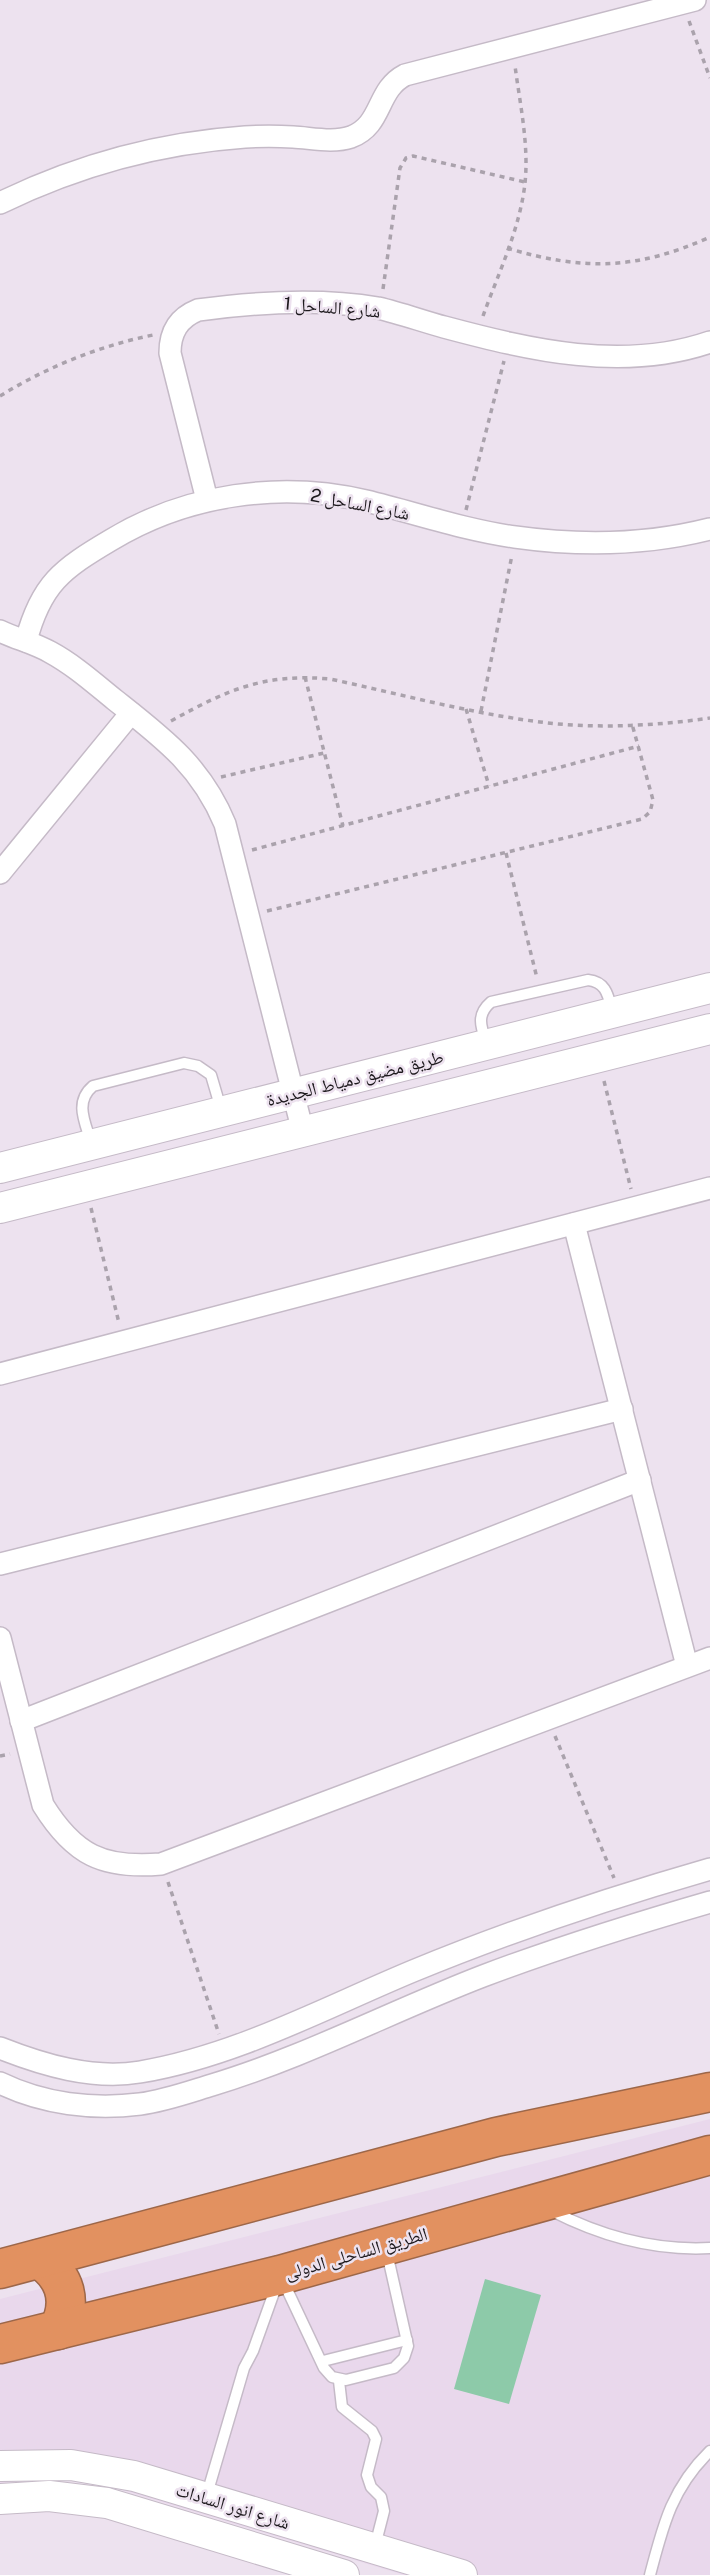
<svg xmlns="http://www.w3.org/2000/svg" width="710" height="2575" font-family="'Public Sans','Noto Naskh Arabic',sans-serif">
	<rect width="100%" height="100%" fill="#ede2ef"/>
	<polygon fill="#e9d8ec" points="710,2119 710,2575 404,2575 112,2487 72,2478 31,2478 0,2484 0,2299"/>
	<polygon fill="#8dcaa9" points="485,2279 541,2295 509,2404 454,2389"/>
	<g fill="none" stroke-linecap="round" stroke-linejoin="round">
		<g stroke="#c5bac7" stroke-width="13">
			<g id="lane">
				<path d="M 486,1041 C 480,1025 477,1014 491,1002 L 588,980 C 606,982 608,995 612,1010"/>
				<path d="M 91,1142 C 85,1122 74,1102 93,1086 L 184,1063 L 198,1066 L 211,1075 L 221,1109"/>
				<path d="M 552,2211 C 601,2236 654,2251 710,2248"/>
				<polyline points="283,2281 324,2368 332,2377 346,2380 394,2368 404,2358 408,2346 387,2253"/>
				<polyline points="323,2361 407,2340"/>
				<polyline points="339,2381 342,2407 372,2431 376,2439 367,2475 371,2487 381,2497 384,2511 375,2546"/>
				<polyline points="207,2494 244,2368 253,2351 277,2284"/>
				<path d="M 650,2575 C 663,2525 672,2488 710,2451"/>
			</g>
		</g>
		<g stroke="#c5bac7" stroke-width="24">
			<g id="street">
				<path d="M 0,203 C 78,165 158,143 245,137 C 261,136 277,136 293,137 C 312,138 333,143 351,137 C 383,125 376,90 405,75 L 695,0"/>
				<path d="M 207,500 L 170,353 C 170,333 178,318 198,310 C 257,302 318,298 378,308 C 400,313 422,321 444,327 C 530,350 623,372 710,342"/>
				<path d="M 0,631 C 17,639 34,643 50,652 C 74,665 94,683 115,700 C 163,738 201,766 225,824 L 303,1132"/>
				<path d="M 26,641 C 41,584 62,569 111,540 C 187,494 280,481 366,501 C 416,513 464,530 515,537 C 579,546 647,545 710,529"/>
				<polyline points="0,873 131,713"/>
				<polyline points="574,1224 687,1666"/>
				<polyline points="0,1374 710,1188"/>
				<polyline points="0,1564 622,1409"/>
				<path d="M 0,1638 L 43,1805 C 74,1855 103,1869 161,1864 L 710,1658"/>
				<polyline points="21,1721 640,1480"/>
				<path d="M 0,2048 C 43,2065 93,2080 140,2072 C 236,2056 324,2008 413,1971 C 510,1931 609,1898 710,1869"/>
				<path d="M 0,2083 C 43,2104 93,2110 140,2104 C 164,2101 189,2092 212,2085 C 305,2057 392,2011 483,1976 C 557,1948 634,1924 710,1902"/>
			</g>
		</g>
		<g stroke="#c5bac7" stroke-width="32">
			<g id="secondary">
				<polyline points="0,1168 710,988"/>
				<polyline points="0,1208 710,1029"/>
				<polyline points="0,2466 71,2465 134,2476 462,2575"/>
				<polyline points="0,2499 49,2496 107,2503 344,2575"/>
			</g>
		</g>
		<g stroke="#9d6749" stroke-width="41">
			<g id="highway">
				<path d="M 39,2259 C 66,2276 73,2302 58,2330"/>
				<polyline points="0,2269 496,2137 710,2092"/>
				<polyline points="0,2344 280,2275 710,2155"/>
			</g>
		</g>
		<g stroke="#aaa2ac" stroke-width="3.5" stroke-dasharray="5 5" stroke-linecap="butt">
			<polyline points="689,21 710,78"/>
			<path d="M 507,248 C 583,271 637,270 710,237"/>
			<polyline points="383,289 400,168 406,158 413,156 525,182"/>
			<path d="M 483,316 C 498,274 520,229 525,183 C 529,145 520,104 515,66"/>
			<path d="M 0,396 C 47,367 99,346 153,335"/>
			<polyline points="466,510 504,361"/>
			<polyline points="305,677 343,826"/>
			<polyline points="466,709 489,786"/>
			<polyline points="481,711 512,555"/>
			<path d="M 171,721 C 227,690 264,673 330,679 C 400,694 469,713 540,722 C 595,729 655,726 710,718"/>
			<polyline points="221,777 324,753"/>
			<polyline points="252,850 639,746"/>
			<polyline points="506,853 537,978"/>
			<polyline points="267,911 642,819 650,812 653,800 632,724"/>
			<polyline points="604,1081 631,1189"/>
			<polyline points="91,1208 119,1323"/>
			<polyline points="555,1736 614,1878"/>
			<polyline points="0,1756 10,1754"/>
			<polyline points="168,1882 219,2034"/>
		</g>
		<use href="#lane" stroke="#fff" stroke-width="10"/>
		<use href="#street" stroke="#fff" stroke-width="21"/>
		<use href="#secondary" stroke="#fff" stroke-width="30"/>
		<use href="#highway" stroke="#e29160" stroke-width="38"/>
	</g>
	<g text-anchor="middle" dominant-baseline="central" stroke-width="5" stroke-linejoin="round" paint-order="stroke">
		<g font-size="18" fill="#1d191d" stroke="#ede2ef">
			<text transform="translate(332 307) rotate(5)">شارع الساحل 1</text>
			<text transform="translate(360 504) rotate(11)">شارع الساحل 2</text>
			<text transform="translate(355 1078) rotate(-14)">طريق مضيق دمياط الجديدة</text>
			<text transform="translate(356 2253) rotate(-16)">الطريق الساحلى الدولى</text>
			<text transform="translate(233 2506) rotate(17)">شارع انور السادات</text>
		</g>
	</g>
</svg>
